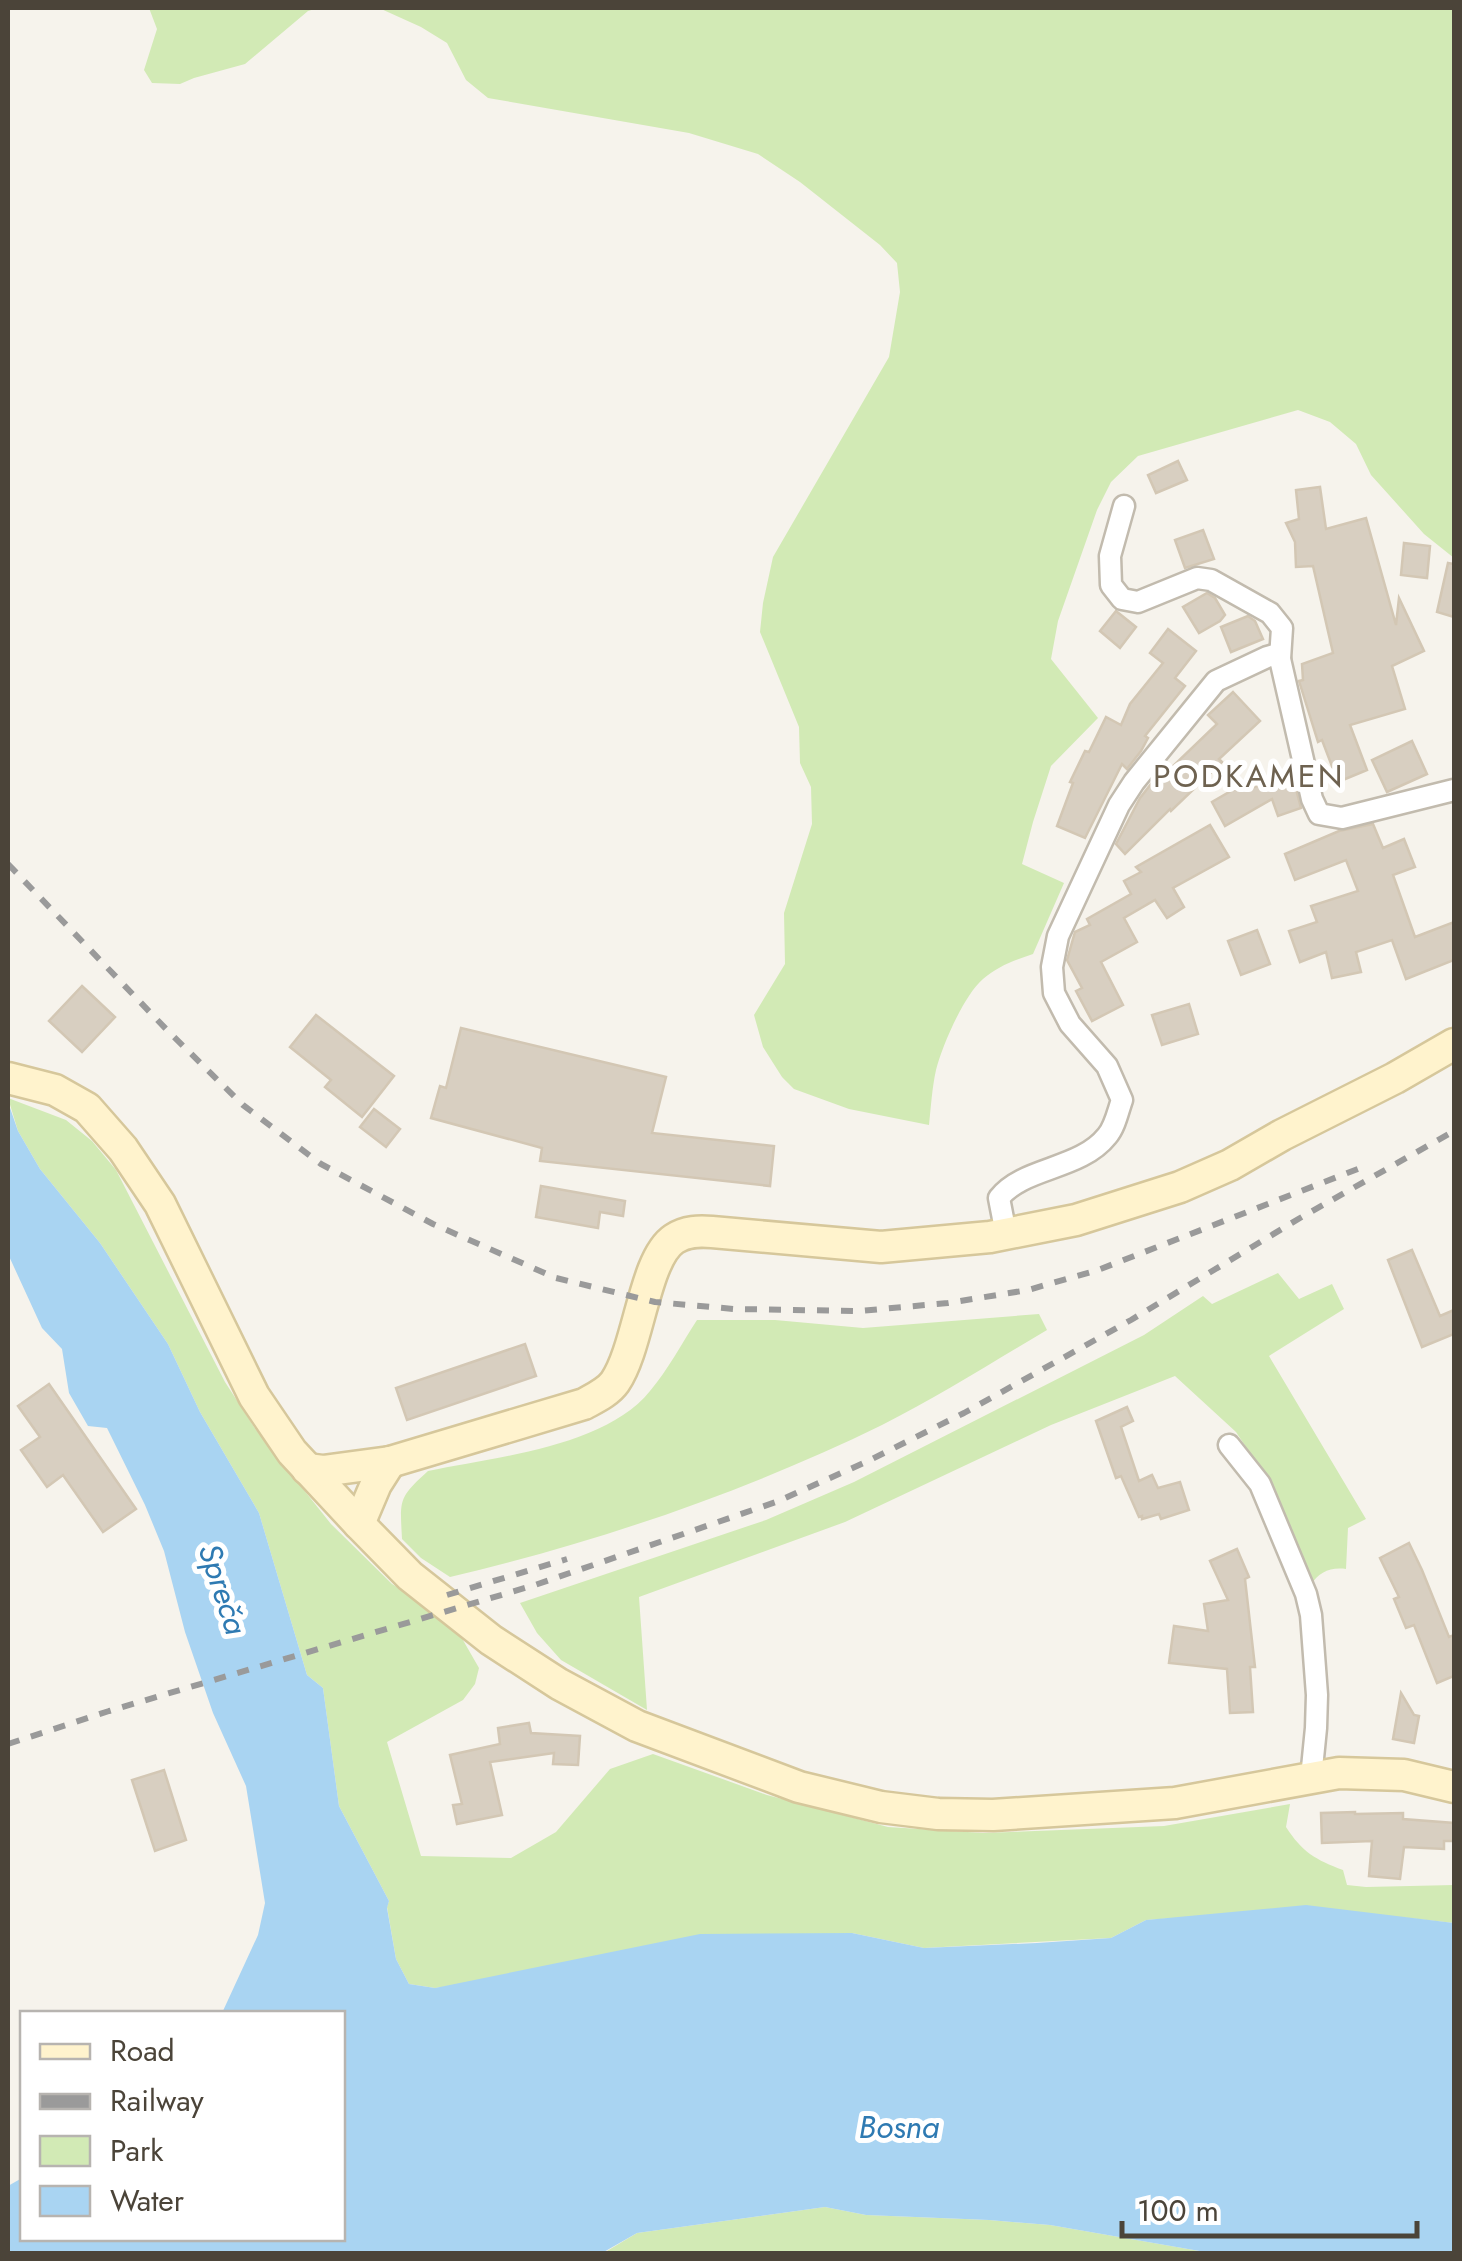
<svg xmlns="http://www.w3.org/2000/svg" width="1462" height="2261" font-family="Jost,sans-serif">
	<rect width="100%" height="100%" fill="#f6f3ec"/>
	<g fill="#d2eab5">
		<polygon points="149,8 318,8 308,11 245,64 194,78 180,84 152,83 144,70 157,29"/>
		<path d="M 379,8 L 1454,8 L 1454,558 L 1424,534 L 1389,495 L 1371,475 L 1356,444 L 1330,422 L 1298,410 L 1138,456 L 1111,482 L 1097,510 L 1058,621 L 1051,659 L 1098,718 L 1051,766 L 1033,822 L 1022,864 L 1064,883 L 1033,954 C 1015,960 998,966 983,979 C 964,995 942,1046 936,1070 C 932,1088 931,1107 929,1125 L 849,1109 L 794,1089 L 782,1077 L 763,1047 L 754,1015 L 785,964 L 784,913 L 812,824 L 811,787 L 800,763 L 799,727 L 760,632 L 763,603 L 773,557 L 889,357 L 900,292 L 897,263 L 880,245 L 800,182 L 758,154 L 689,133 L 488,98 L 466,80 L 447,43 L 421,27 Z"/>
		<path d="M 8,1098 L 66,1120 L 92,1141 L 116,1170 L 225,1382 L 256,1430 L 331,1524 L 392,1584 L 452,1621 L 479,1668 L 475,1684 L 463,1700 L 387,1742 L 421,1856 L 511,1858 L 556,1832 L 610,1769 L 653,1754 L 767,1795 L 888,1827 L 983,1833 L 1164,1826 L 1290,1804 L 1286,1827 C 1302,1852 1316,1860 1343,1870 L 1347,1885 L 1366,1887 L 1454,1885 L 1454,1923 L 1362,1913 L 1204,1916 L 1146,1920 L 1111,1938 L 924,1948 L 852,1933 L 435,1988 L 409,1984 L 396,1959 L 387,1907 L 389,1901 L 339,1806 L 323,1688 L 307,1675 L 259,1513 L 200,1412 L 168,1344 L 100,1243 L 40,1169 L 18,1131 Z"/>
		<path d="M 1278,1273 L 1299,1299 L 1332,1284 L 1344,1309 L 1269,1356 L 1366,1519 L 1348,1528 L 1346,1569 C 1330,1567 1319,1572 1310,1586 L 1265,1476 L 1236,1432 L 1175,1376 L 1051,1425 L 845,1522 L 639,1597 L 647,1710 L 561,1660 L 537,1633 L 520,1603 L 766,1520 L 854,1482 L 1144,1335 L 1203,1296 L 1212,1304 Z"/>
		<path d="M 1039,1314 L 1047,1330 C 993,1362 938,1397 882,1425 C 745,1492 598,1542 450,1577 L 421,1558 L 402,1539 C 400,1500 398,1498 428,1471 C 495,1457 605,1447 650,1391 C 668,1370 682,1343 697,1320 L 775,1320 L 863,1328 Z"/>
		<polygon points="825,2207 866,2215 989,2220 1050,2225 1211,2253 602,2254 637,2233"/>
	</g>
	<polygon fill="#a9d4f2" points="8,1102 18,1131 40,1169 100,1243 168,1344 200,1412 259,1513 307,1675 323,1688 339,1806 389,1901 387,1908 396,1959 409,1984 435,1988 700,1934 852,1933 924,1948 1037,1943 1111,1938 1146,1920 1306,1905 1454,1923 1454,2253 1211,2253 1050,2225 989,2220 866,2215 825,2207 637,2233 602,2253 8,2253 8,2186 22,2178 22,2238 342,2238 342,2014 222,2013 258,1935 265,1903 246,1786 213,1713 185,1632 164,1551 145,1505 107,1428 88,1426 69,1393 62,1349 42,1328 8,1254"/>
	<g fill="#d8cfc1" stroke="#d3c7b4" stroke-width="2.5">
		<polygon points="1178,461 1187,480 1156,493 1148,475"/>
		<polygon points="1320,487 1326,529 1366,518 1396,625 1399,598 1424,651 1392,666 1405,709 1350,725 1367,770 1338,782 1322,740 1318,742 1299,681 1303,680 1302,664 1333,653 1313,566 1296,567 1295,542 1286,523 1299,519 1296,490"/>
		<polygon points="1203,530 1214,559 1185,568 1175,540"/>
		<polygon points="1404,543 1430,546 1427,578 1401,575"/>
		<polygon points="1448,563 1454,564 1454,617 1437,612"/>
		<polygon points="1207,593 1215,598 1225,615 1220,621 1199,633 1183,607"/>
		<polygon points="1116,611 1136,627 1120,648 1100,631"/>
		<polygon points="1248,616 1255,621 1263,639 1231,652 1221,627"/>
		<polygon points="1168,629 1196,651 1175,678 1185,686 1145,736 1148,738 1141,751 1127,769 1122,764 1085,838 1057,826 1073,783 1070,782 1085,751 1089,752 1106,717 1121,725 1130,704 1163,663 1150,653"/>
		<polygon points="1233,692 1260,721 1219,759 1222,762 1171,811 1170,809 1125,854 1116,844 1140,798 1166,765 1170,769 1217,724 1208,715"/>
		<polygon points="1412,741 1427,774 1387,792 1372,760"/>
		<polygon points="1292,774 1301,808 1278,816 1272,799 1225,826 1212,802 1243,784 1246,790"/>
		<polygon points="1373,824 1383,848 1404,839 1415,867 1393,875 1415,937 1454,922 1454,960 1406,979 1392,940 1356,952 1361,972 1332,978 1326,952 1300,962 1289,931 1317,922 1311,906 1358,891 1346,860 1295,880 1285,854 1339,831"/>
		<polygon points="1210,825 1229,857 1173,888 1184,907 1167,918 1155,900 1124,918 1137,942 1101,962 1123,1005 1092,1021 1076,991 1082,988 1067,960 1075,932 1090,925 1087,919 1131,894 1124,881 1141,872 1136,867"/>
		<polygon points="1257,930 1270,964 1241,975 1228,941"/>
		<polygon points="82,986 115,1017 82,1052 49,1021"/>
		<polygon points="1189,1004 1198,1034 1162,1045 1152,1015"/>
		<polygon points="316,1015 394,1076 362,1117 325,1087 331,1080 290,1047"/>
		<polygon points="461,1028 666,1077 652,1133 774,1146 770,1186 540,1161 542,1148 431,1118 440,1086 446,1088"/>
		<polygon points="374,1109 400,1129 386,1147 360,1127"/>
		<polygon points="541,1186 625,1201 623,1216 600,1212 598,1228 536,1217"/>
		<polygon points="1412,1250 1440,1316 1454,1310 1454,1334 1422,1347 1388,1260"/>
		<polygon points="525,1344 536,1376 407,1420 396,1388"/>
		<polygon points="49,1384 136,1509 103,1532 63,1475 47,1487 21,1450 40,1437 18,1406"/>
		<polygon points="1127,1407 1133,1421 1121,1427 1139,1481 1152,1475 1158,1488 1180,1482 1189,1510 1161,1519 1159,1514 1142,1519 1142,1516 1139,1517 1121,1476 1116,1478 1096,1421"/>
		<polygon points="1409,1543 1422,1570 1449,1637 1454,1635 1454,1676 1437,1683 1414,1625 1406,1628 1394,1599 1399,1597 1380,1558"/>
		<polygon points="1237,1549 1249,1577 1245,1579 1255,1667 1250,1667 1253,1712 1230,1713 1227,1669 1169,1663 1174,1626 1208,1631 1204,1604 1228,1600 1210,1561"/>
		<polygon points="1401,1693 1414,1715 1419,1716 1414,1743 1393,1739"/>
		<polygon points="529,1723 531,1733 580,1736 578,1765 553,1764 554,1753 490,1762 502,1815 457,1824 453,1805 462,1804 450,1755 500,1744 498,1728"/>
		<polygon points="164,1770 186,1840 155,1851 132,1780"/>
		<polygon points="1355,1812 1355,1814 1403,1813 1403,1819 1454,1823 1454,1841 1444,1841 1444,1849 1404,1847 1400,1879 1369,1876 1372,1841 1322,1843 1321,1813"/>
	</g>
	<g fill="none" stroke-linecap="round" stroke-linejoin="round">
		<g stroke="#c2bbae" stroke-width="25">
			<g id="street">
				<polyline points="1124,506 1110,556 1111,585 1122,599 1138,602 1197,578 1211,580 1270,613 1282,628 1280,659"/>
				<path d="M 1006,1234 L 999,1198 C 1023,1167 1080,1170 1107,1136 C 1115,1127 1118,1111 1122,1100 L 1107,1066 L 1070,1024 L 1054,993 L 1052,967 L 1058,936 L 1119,805 L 1134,782 L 1216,681 L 1267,657 L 1274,655 L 1280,659 L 1312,799 L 1319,814 L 1342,818 L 1454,790"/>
				<polyline points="1229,1445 1260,1484 1306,1594 1311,1615 1317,1695 1316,1728 1311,1778"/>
			</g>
		</g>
		<g stroke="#d6c79b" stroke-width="35">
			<g id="secondary">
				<polyline points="8,1078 55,1090 87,1108 123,1149 160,1204 254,1396 292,1452 359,1524 410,1576 491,1640 559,1684 637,1726 799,1787 881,1807 938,1814 993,1815 1175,1803 1339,1773 1404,1775 1454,1787"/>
				<path d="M 307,1469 L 323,1471 L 390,1462 L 584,1404 C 595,1398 608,1392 615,1382 C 639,1347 644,1259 674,1239 C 686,1231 699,1231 712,1232 L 881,1247 L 990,1237 L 1076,1220 L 1180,1187 L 1230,1165 L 1282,1135 L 1395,1078 L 1454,1044"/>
				<polyline points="359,1524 376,1484 390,1462"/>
			</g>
		</g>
		<use href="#street" stroke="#fff" stroke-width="20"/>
		<use href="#secondary" stroke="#fff3cd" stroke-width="30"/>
		<g stroke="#9a9a9a" stroke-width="6" stroke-dasharray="12 12" stroke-linecap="butt">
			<polyline points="8,864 166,1029 243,1105 321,1164 433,1224 556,1278 655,1302 734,1309 859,1311 948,1303 1028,1290 1098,1270 1368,1165"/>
			<polyline points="447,1595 567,1559"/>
			<polyline points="8,1744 109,1711 535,1585 776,1502 866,1462 964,1413 1131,1320 1300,1218 1454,1131"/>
		</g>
	</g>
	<g text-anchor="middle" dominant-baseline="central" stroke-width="10" stroke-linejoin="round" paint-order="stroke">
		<g font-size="32" letter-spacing="2.5" fill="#6e6250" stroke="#fff">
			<text x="1249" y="776">PODKAMEN</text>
		</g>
		<g font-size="32" font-style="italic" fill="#2e7ab2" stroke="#fff">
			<text transform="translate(223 1589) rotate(72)">Spreča</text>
			<text x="899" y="2127">Bosna</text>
		</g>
	</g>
	<rect width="1462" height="2261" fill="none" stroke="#4b4439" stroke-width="20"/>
	<rect x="20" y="2011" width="325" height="230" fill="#ffffff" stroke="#b7b4b0" stroke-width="2.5"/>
	<rect x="40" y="2044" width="50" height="15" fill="#fff3cd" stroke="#b7b4b0" stroke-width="2.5"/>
	<text x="110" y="2061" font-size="30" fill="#4b4439">Road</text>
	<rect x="40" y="2094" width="50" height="15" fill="#9a9a9a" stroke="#b7b4b0" stroke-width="2.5"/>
	<text x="110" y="2111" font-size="30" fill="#4b4439">Railway</text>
	<rect x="40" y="2136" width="50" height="30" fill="#d2eab5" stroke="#b7b4b0" stroke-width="2.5"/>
	<text x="110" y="2161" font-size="30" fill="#4b4439">Park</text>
	<rect x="40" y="2186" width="50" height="30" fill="#a9d4f2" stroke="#b7b4b0" stroke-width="2.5"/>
	<text x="110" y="2211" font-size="30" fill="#4b4439">Water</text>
	<path d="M1122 2221v15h295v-15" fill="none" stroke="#4b4439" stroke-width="5"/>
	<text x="1137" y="2221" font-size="30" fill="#4b4439" stroke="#ffffff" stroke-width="8" paint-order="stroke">100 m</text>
</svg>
